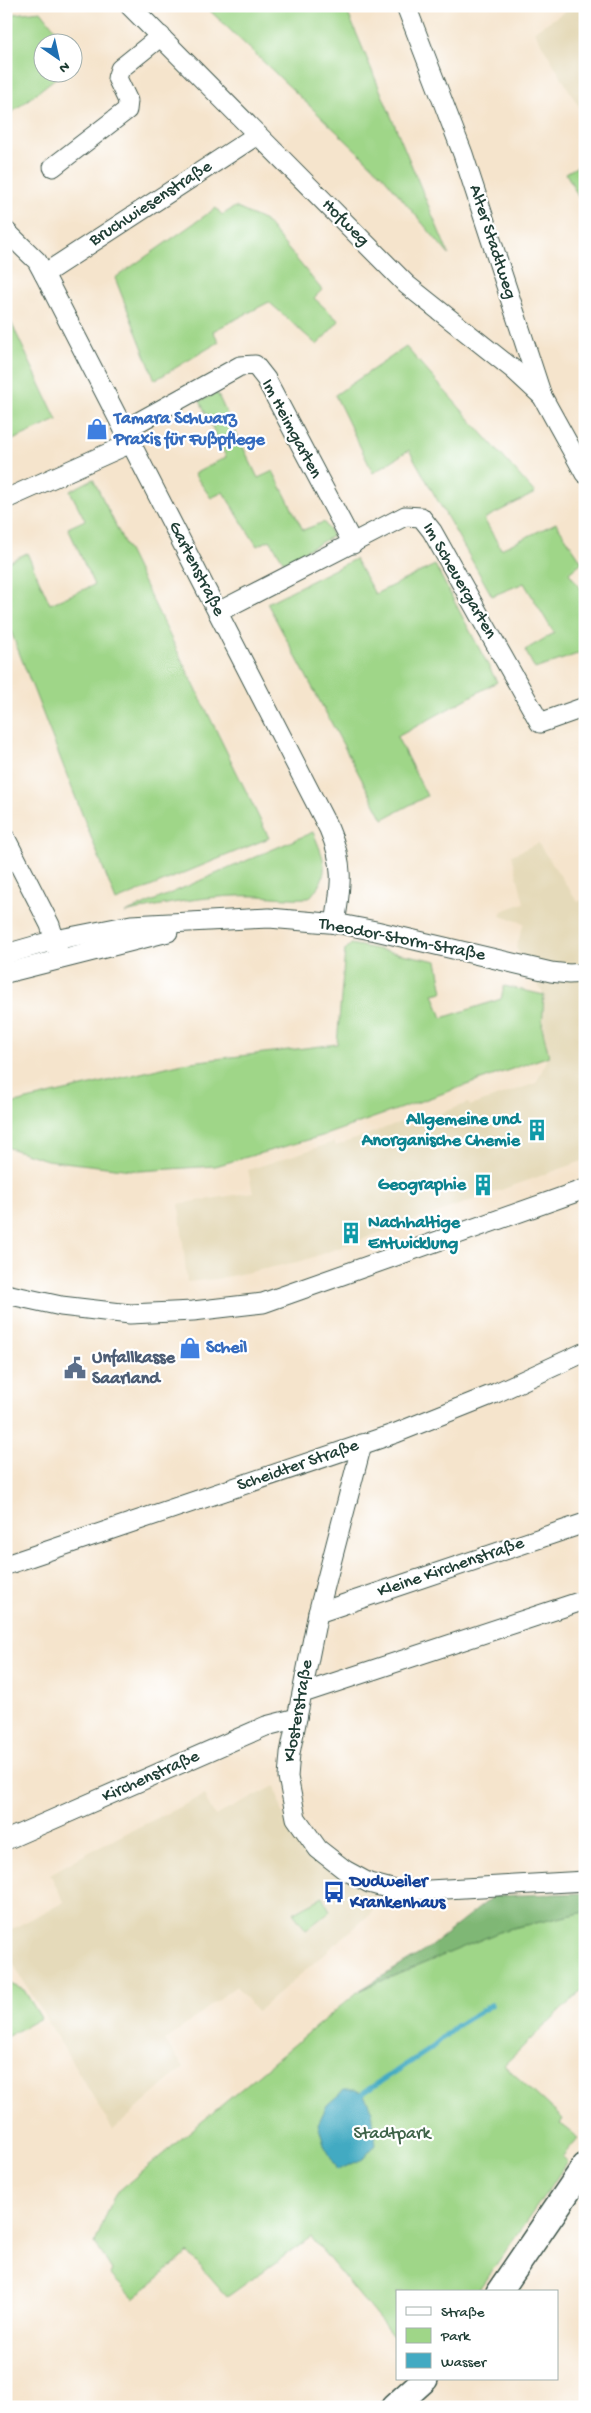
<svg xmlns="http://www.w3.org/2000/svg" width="591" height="2413" font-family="'Gochi Hand',sans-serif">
	<rect width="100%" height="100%" fill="#fff"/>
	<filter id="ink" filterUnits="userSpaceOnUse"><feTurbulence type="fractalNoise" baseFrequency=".02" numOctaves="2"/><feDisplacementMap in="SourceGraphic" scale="10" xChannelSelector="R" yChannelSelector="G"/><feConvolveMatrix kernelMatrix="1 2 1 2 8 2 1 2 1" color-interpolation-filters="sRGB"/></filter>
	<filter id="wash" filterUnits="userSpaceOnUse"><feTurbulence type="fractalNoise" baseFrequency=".0096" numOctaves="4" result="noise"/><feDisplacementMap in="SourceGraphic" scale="20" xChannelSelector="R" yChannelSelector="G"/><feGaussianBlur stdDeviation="1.12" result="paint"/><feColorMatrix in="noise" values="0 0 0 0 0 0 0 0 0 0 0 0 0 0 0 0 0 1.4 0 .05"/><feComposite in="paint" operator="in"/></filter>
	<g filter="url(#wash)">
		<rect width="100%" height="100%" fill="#f5e4cc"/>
		<g fill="#e5daba">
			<polygon points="574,6 585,6 585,117 534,31"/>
			<polygon points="538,843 578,902 585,898 585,1160 302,1261 216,1279 187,1282 179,1204 253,1192 248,1170 334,1142 336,1146 401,1122 403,1128 468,1103 470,1106 536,1083 549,1056 542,1027 544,995 516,948 524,923 500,916 502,911 524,903 512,855"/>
			<polygon points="275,1786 284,1817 301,1844 319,1860 371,1890 375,1895 376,1905 369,1915 257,2012 236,1986 165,2041 184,2067 113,2130 6,1952 6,1932 64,1902 50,1874 102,1845 204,1795 215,1816"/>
		</g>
		<g fill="#9fd688" stroke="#5f8a5e">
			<polygon points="205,6 345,6 449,255 383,176"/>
			<polygon points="41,11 65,42 42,42 42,72 62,73 6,117 6,19 14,14"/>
			<polygon points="585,162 585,210 566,173"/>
			<polygon points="235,207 265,221 322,290 314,298 339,321 317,345 269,302 213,331 219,342 155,380 115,278 216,208 222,215"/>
			<polygon points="10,320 57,420 6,443 6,322"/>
			<polygon points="406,347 535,493 484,519 501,549 556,523 582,562 569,573 585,594 585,654 583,652 535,669 525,650 554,633 524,583 492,596 409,450 373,473 335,395"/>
			<polygon points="217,393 258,478 273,471 303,530 324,522 333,536 284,562 270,540 257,546 223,492 211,498 194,474 226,457 200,401"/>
			<polygon points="93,479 269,838 116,901 6,619 6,563 27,553 50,604 94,585 68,528 85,520 70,491"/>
			<polygon points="355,559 375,594 435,565 497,682 397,737 427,796 383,819 267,603"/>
			<path d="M 313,832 C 325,861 332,873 309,898 C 291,899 276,897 259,896 C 216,894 166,903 125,913 Z"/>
			<polygon points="351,944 437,961 443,992 433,994 442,1018 501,999 504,986 544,995 542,1027 549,1056 322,1136 215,1166 140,1171 47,1160 6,1147 6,1105 183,1063 337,1044 345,950"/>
			<polygon points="323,1897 330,1911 306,1930 293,1913"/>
			<polygon points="585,1912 585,1987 504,2065 563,2119 560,2124 578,2138 562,2157 567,2162 556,2179 477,2292 397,2292 397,2341 311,2237 227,2297 188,2253 133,2299 110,2274 112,2270 95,2243 115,2194 360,1990 504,1930"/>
			<polygon points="6,1982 24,1990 41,2018 6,2037"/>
		</g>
		<polygon fill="#7fb774" stroke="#4f7a54" points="585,1893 585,1912 504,1930 360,1990 426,1950 494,1896"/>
		<polygon fill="#43aac2" stroke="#31747b" points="344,2090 355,2090 363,2093 372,2111 376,2144 363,2159 338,2170 324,2145 318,2124 327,2105"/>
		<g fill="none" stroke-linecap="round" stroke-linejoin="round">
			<polyline stroke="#43aac2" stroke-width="5.5" points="363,2093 430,2049 456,2026 491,2005"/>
		</g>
	</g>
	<g filter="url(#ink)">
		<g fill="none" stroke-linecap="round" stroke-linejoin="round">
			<g stroke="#3f564b" stroke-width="21">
				<g id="minor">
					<polyline points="130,6 407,285 514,370 542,396"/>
					<polyline points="406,6 463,154 542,396 585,474"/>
					<polyline points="53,167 127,110 128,101 117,78 120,69 161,36"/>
					<path d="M 6,231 L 37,261 L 44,274 L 329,829 C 345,866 341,886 335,924"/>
					<polyline points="44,274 257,135"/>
					<polyline points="124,430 240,366 255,365 266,379 353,544"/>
					<polyline points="6,499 131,443"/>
					<polyline points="218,612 405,516 421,517 432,531 540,723 585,707"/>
					<polyline points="6,839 50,925 58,951"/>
					<polyline points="6,954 55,940 131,925 269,918 340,924 376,931 551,972 569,974 585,973"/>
					<polyline points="6,973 168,932"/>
					<polyline points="6,1294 61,1306 130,1314 193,1311 263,1303 585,1189"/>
					<polyline points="362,1444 318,1613 290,1753 288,1777 296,1818 318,1849 345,1870 369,1883 395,1890 429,1890 585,1881"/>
					<polyline points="6,1565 396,1433 496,1393 585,1352"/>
					<polyline points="318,1613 585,1523"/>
					<polyline points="303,1693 585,1600"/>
					<polyline points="6,1840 266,1726 297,1718"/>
				</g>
			</g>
			<g stroke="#3f564b" stroke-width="28">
				<g id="major">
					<polyline points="499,2292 585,2166"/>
					<polyline points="394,2407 425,2379"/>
				</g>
			</g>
			<use href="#minor" stroke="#fff" stroke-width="19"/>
			<use href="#major" stroke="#fff" stroke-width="25"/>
		</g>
	</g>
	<defs>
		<g id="shop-bare" transform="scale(1.725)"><path d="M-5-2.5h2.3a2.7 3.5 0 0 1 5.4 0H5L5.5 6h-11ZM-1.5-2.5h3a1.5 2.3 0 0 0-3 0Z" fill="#3f7fe0" stroke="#fff" stroke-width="2.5" paint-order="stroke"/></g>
		<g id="building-bare" transform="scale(1.725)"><path d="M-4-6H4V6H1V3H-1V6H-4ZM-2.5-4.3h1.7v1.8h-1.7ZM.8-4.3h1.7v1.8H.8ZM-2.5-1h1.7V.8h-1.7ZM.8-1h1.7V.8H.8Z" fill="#0f9aa8" stroke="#fff" stroke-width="2.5" paint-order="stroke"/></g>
		<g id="civic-bare" transform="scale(1.725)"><path d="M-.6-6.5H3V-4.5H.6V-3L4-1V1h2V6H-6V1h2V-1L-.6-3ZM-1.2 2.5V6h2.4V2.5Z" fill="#5c6f8a" stroke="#fff" stroke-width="2.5" paint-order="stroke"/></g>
		<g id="bus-bare" transform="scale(1.725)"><path d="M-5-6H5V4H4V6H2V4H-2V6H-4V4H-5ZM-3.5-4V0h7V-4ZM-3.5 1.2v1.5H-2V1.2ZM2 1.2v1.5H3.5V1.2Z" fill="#1a4fb4" stroke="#fff" stroke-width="2.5" paint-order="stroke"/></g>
	</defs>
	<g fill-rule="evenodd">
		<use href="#shop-bare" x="97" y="429"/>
		<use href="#building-bare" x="537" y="1130"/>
		<use href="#building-bare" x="483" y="1185"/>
		<use href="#building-bare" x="351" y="1233"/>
		<use href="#shop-bare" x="190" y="1348"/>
		<use href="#civic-bare" x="75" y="1368"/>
		<use href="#bus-bare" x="334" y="1892"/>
	</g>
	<g text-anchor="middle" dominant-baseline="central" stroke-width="4.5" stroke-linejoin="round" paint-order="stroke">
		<g font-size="18" fill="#1f3d34" stroke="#fff">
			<text transform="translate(151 204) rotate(-33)">Bruchwiesenstraße</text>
			<text transform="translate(345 223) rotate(45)">Hofweg</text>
			<text transform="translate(492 242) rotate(72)">Alter Stadtweg</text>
			<text transform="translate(291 429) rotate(62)">Im Heimgarten</text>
			<text transform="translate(196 569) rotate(63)">Gartenstraße</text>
			<text transform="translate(459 581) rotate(60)">Im Scheuergarten</text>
			<text transform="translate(402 940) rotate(11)">Theodor-Storm-Straße</text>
			<text transform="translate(298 1466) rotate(-19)">Scheidter Straße</text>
			<text transform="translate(451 1568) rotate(-19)">Kleine Kirchenstraße</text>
			<text transform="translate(299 1711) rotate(-80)">Klosterstraße</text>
			<text transform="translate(151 1777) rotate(-24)">Kirchenstraße</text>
		</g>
		<g font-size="18" font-weight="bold" fill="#366cbe" stroke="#fff" text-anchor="start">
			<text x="114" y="419">Tamara Schwarz<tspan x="114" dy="21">Praxis für Fußpflege</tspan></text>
			<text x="206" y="1348">Scheil</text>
		</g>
		<g font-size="18" font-weight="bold" fill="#0d838f" stroke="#fff" text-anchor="end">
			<text x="520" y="1120">Allgemeine und<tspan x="520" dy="21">Anorganische Chemie</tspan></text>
			<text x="466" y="1185">Geographie</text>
			<text x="368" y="1223" text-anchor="start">Nachhaltige<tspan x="368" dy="21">Entwicklung</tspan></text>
		</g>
		<g font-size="18" font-weight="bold" fill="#4e5e75" stroke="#fff" text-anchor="start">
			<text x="92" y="1358">Unfallkasse<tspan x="92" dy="21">Saarland</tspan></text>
		</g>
		<g font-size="18" font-weight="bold" fill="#164399" stroke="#fff" text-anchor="start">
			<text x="350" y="1882">Dudweiler<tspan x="350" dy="21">Krankenhaus</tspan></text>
		</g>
		<g font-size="18" fill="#3f6349" stroke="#fff">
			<text x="392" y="2134">Stadtpark</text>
		</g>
	</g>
	<rect width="591" height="2413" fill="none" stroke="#fff" stroke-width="25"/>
	<rect x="396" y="2290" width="162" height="90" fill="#ffffff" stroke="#a5b1ae"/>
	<rect x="406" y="2307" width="25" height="8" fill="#ffffff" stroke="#a5b1ae"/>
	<text x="441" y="2316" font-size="15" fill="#1f3d34">Straße</text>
	<rect x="406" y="2328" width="25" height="15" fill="#9fd688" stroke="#a5b1ae"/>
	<text x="441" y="2340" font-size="15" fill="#1f3d34">Park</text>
	<rect x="406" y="2353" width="25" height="15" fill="#43aac2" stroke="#a5b1ae"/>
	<text x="441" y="2366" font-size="15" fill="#1f3d34">Wasser</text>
	<g transform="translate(58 58) rotate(146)"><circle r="24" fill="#ffffff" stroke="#a5b1ae"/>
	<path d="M0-4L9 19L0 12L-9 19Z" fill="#1f6fb2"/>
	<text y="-8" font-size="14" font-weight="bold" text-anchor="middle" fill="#1f3d34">N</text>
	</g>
</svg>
